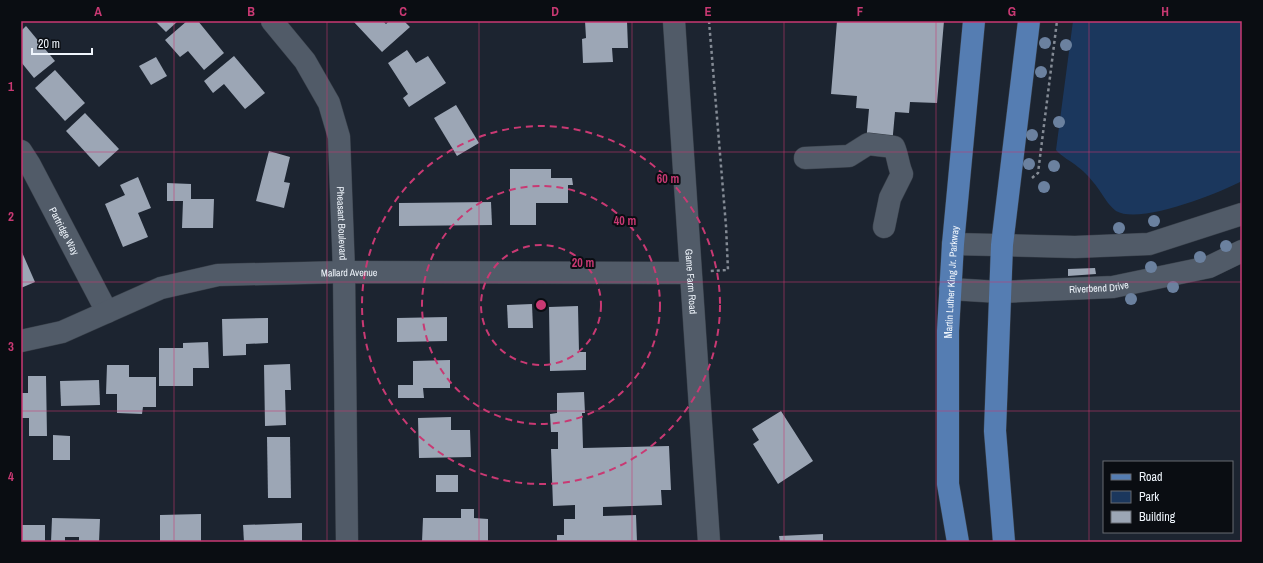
<svg xmlns="http://www.w3.org/2000/svg" width="1263" height="563" font-family="'Archivo Narrow',sans-serif">
	<rect width="100%" height="100%" fill="#1c2430"/>
	<path fill="#1b375d" d="M 1073,21 L 1242,21 L 1242,181 C 1219,193 1140,225 1116,211 C 1108,205 1103,195 1097,187 C 1092,180 1085,172 1078,167 C 1071,161 1062,157 1056,150 Z"/>
	<g fill="#9ca6b5">
		<polygon points="155,21 178,21 166,32"/>
		<polygon points="187,21 198,21 224,53 204,70 188,51 180,57 165,40"/>
		<polygon points="353,21 383,21 386,24 389,21 404,21 410,27 382,52"/>
		<polygon points="585,21 627,21 628,48 612,48 613,62 583,63 582,39 586,38"/>
		<polygon points="837,21 944,21 937,103 910,102 909,113 895,112 891,156 865,154 869,109 856,108 857,96 831,94"/>
		<polygon points="26,26 55,61 34,78 21,62 21,31"/>
		<polygon points="407,50 416,63 428,56 446,83 409,107 403,98 408,94 388,63"/>
		<polygon points="234,56 265,93 245,109 224,84 213,93 204,81"/>
		<polygon points="156,57 167,76 151,85 139,66"/>
		<polygon points="55,70 85,103 65,121 35,88"/>
		<polygon points="456,105 479,143 457,156 434,118"/>
		<polygon points="85,113 119,149 99,167 66,131"/>
		<polygon points="269,151 290,157 284,182 290,183 284,208 256,201"/>
		<polygon points="510,169 551,169 551,178 572,178 573,185 568,185 568,203 536,203 536,225 510,225"/>
		<polygon points="138,177 151,208 138,213 148,237 123,247 105,204 125,195 120,185"/>
		<polygon points="167,183 191,184 191,199 214,199 213,228 182,228 183,201 167,201"/>
		<polygon points="491,202 492,225 399,226 399,203"/>
		<polygon points="21,250 35,282 21,288"/>
		<polygon points="1095,268 1096,274 1068,276 1068,269"/>
		<polygon points="532,304 533,328 508,328 507,305"/>
		<polygon points="578,306 579,352 586,352 586,370 550,371 549,307"/>
		<polygon points="447,317 447,341 397,342 397,318"/>
		<polygon points="268,318 268,343 246,344 246,355 223,356 222,319"/>
		<polygon points="208,342 209,368 193,368 193,386 159,386 159,348 183,348 183,343"/>
		<polygon points="450,360 450,388 423,388 424,398 398,398 398,385 413,385 413,361"/>
		<polygon points="290,364 291,390 285,390 286,425 265,426 264,365"/>
		<polygon points="107,365 129,365 129,377 156,377 156,407 143,407 142,414 117,413 117,394 106,394"/>
		<polygon points="28,376 46,376 47,436 29,436 29,418 21,418 21,393 28,393"/>
		<polygon points="99,380 100,405 61,406 60,381"/>
		<polygon points="584,392 585,413 582,413 583,448 669,446 671,490 661,490 662,505 603,507 603,516 636,515 637,542 557,542 557,535 564,535 564,519 575,519 575,505 553,506 551,449 558,449 558,432 551,432 550,414 557,413 557,393"/>
		<polygon points="781,411 813,461 778,484 753,444 759,440 752,429"/>
		<polygon points="451,417 451,430 470,430 471,457 419,458 418,418"/>
		<polygon points="53,435 70,436 70,460 53,460"/>
		<polygon points="267,437 290,437 291,498 268,498"/>
		<rect x="436" y="475" width="22" height="17"/>
		<polygon points="461,509 474,509 474,518 488,519 488,542 422,542 423,518 461,518"/>
		<polygon points="201,514 201,542 160,542 160,515"/>
		<polygon points="52,518 100,519 99,542 79,542 79,537 65,537 65,542 51,542"/>
		<polygon points="302,523 302,542 244,542 243,525"/>
		<rect x="21" y="525" width="24" height="17"/>
		<polygon points="823,534 823,542 780,542 779,536"/>
	</g>
	<g fill="none" stroke-linecap="round" stroke-linejoin="round">
		<g stroke="#39404a" stroke-width="23">
			<g id="minor">
				<path id="s1" d="M 272,21 L 305,61 L 329,103 L 339,137 L 344,272 L 347,542"/>
				<path id="s2" d="M 674,21 L 709,542"/>
				<path id="s3" d="M 21,151 L 30,165 L 107,312"/>
				<path d="M 805,158 L 849,156 L 868,144 L 894,147 C 898,156 898,165 902,174 L 890,198 L 884,227"/>
				<polyline points="953,244 1075,247 1149,244 1242,214"/>
				<path id="s4" d="M 950,289 L 1000,292 L 1113,287 L 1209,267 L 1242,251"/>
				<path id="s5" d="M 21,341 L 62,332 L 161,288 L 218,275 L 344,272 L 690,273"/>
			</g>
		</g>
		<g stroke="#39404a" stroke-width="23">
			<g id="major">
				<path id="s6" d="M 958,542 L 948,484 L 948,331 L 953,244 L 974,21"/>
				<polyline points="1004,542 995,431 1002,245 1029,21"/>
			</g>
		</g>
		<g stroke="#848b95" stroke-width="2.5" stroke-dasharray="3 3" stroke-linecap="butt">
			<polyline points="709,21 726,226 728,270 710,271"/>
			<polyline points="1032,178 1038,173 1057,21"/>
		</g>
		<use href="#minor" stroke="#515b68" stroke-width="22"/>
		<use href="#major" stroke="#557db2" stroke-width="22"/>
	</g>
	<g fill="#6b819f">
		<circle cx="1045" cy="43" r="6"/>
		<circle cx="1066" cy="45" r="6"/>
		<circle cx="1041" cy="72" r="6"/>
		<circle cx="1059" cy="122" r="6"/>
		<circle cx="1032" cy="135" r="6"/>
		<circle cx="1029" cy="164" r="6"/>
		<circle cx="1054" cy="166" r="6"/>
		<circle cx="1044" cy="187" r="6"/>
		<circle cx="1154" cy="221" r="6"/>
		<circle cx="1119" cy="228" r="6"/>
		<circle cx="1226" cy="246" r="6"/>
		<circle cx="1200" cy="257" r="6"/>
		<circle cx="1151" cy="267" r="6"/>
		<circle cx="1173" cy="287" r="6"/>
		<circle cx="1131" cy="299" r="6"/>
	</g>
	<path fill="none" stroke="#c93973" stroke-width="1" stroke-opacity="0.55" d="M 174,21 L 174,542M 327,21 L 327,542M 479,21 L 479,542M 632,21 L 632,542M 784,21 L 784,542M 936,21 L 936,542M 1089,21 L 1089,542M 21,152 L 1242,152M 21,282 L 1242,282M 21,411 L 1242,411"/>
	<g fill="none" stroke="#c93973" stroke-width="2" stroke-dasharray="7 5">
		<circle cx="541" cy="305" r="60"/>
		<circle cx="541" cy="305" r="119"/>
		<circle cx="541" cy="305" r="179"/>
	</g>
	<g text-anchor="middle" dominant-baseline="central" stroke-width="4" stroke-linejoin="round" paint-order="stroke">
		<g font-size="10" fill="#f0f6fd" stroke="#0a0d12">
			<text stroke="none"><textPath href="#s1" startOffset="222">Pheasant Boulevard</textPath></text>
			<text stroke="none"><textPath href="#s3" startOffset="91">Partridge Way</textPath></text>
			<text stroke="none"><textPath href="#s5" startOffset="340">Mallard Avenue</textPath></text>
			<text stroke="none"><textPath href="#s2" startOffset="261">Game Farm Road</textPath></text>
			<text stroke="none"><textPath href="#s6" startOffset="261">Martin Luther King Jr. Parkway</textPath></text>
			<text stroke="none"><textPath href="#s4" startOffset="149">Riverbend Drive</textPath></text>
		</g>
	</g>
	<circle cx="541" cy="305" r="6" fill="#c93973" stroke="#0a0d12" stroke-width="2"/>
	<g font-size="12" text-anchor="middle" font-weight="bold" fill="#c93973" stroke="#0a0d12" stroke-width="4" stroke-linejoin="round" paint-order="stroke">
		<text x="668" y="183">60 m</text>
		<text x="625" y="225">40 m</text>
		<text x="583" y="267">20 m</text>
	</g>
	<rect width="1263" height="563" fill="none" stroke="#0a0d12" stroke-width="44"/>
	<rect x="1103" y="461" width="130" height="72" fill="#0a0d12" stroke="#666a70"/>
	<rect x="1111" y="474" width="20" height="6" fill="#557db2" stroke="#666a70"/>
	<text x="1139" y="481" font-size="12" fill="#f0f6fd">Road</text>
	<rect x="1111" y="491" width="20" height="12" fill="#1b375d" stroke="#666a70"/>
	<text x="1139" y="501" font-size="12" fill="#f0f6fd">Park</text>
	<rect x="1111" y="511" width="20" height="12" fill="#9ca6b5" stroke="#666a70"/>
	<text x="1139" y="521" font-size="12" fill="#f0f6fd">Building</text>
	<path d="M32 48v6h60v-6" fill="none" stroke="#f0f6fd" stroke-width="2"/>
	<text x="38" y="48" font-size="12" fill="#f0f6fd" stroke="#0a0d12" stroke-width="3" paint-order="stroke">20 m</text>
	<rect x="22" y="22" width="1219" height="519" fill="none" stroke="#c93973" stroke-width="1.5"/>
	<g font-size="13" text-anchor="middle" font-weight="bold" fill="#c93973">
		<text x="98" y="16">A</text>
		<text x="251" y="16">B</text>
		<text x="403" y="16">C</text>
		<text x="555" y="16">D</text>
		<text x="708" y="16">E</text>
		<text x="860" y="16">F</text>
		<text x="1012" y="16">G</text>
		<text x="1165" y="16">H</text>
		<text x="11" y="91">1</text>
		<text x="11" y="221">2</text>
		<text x="11" y="351">3</text>
		<text x="11" y="481">4</text>
	</g>
</svg>
